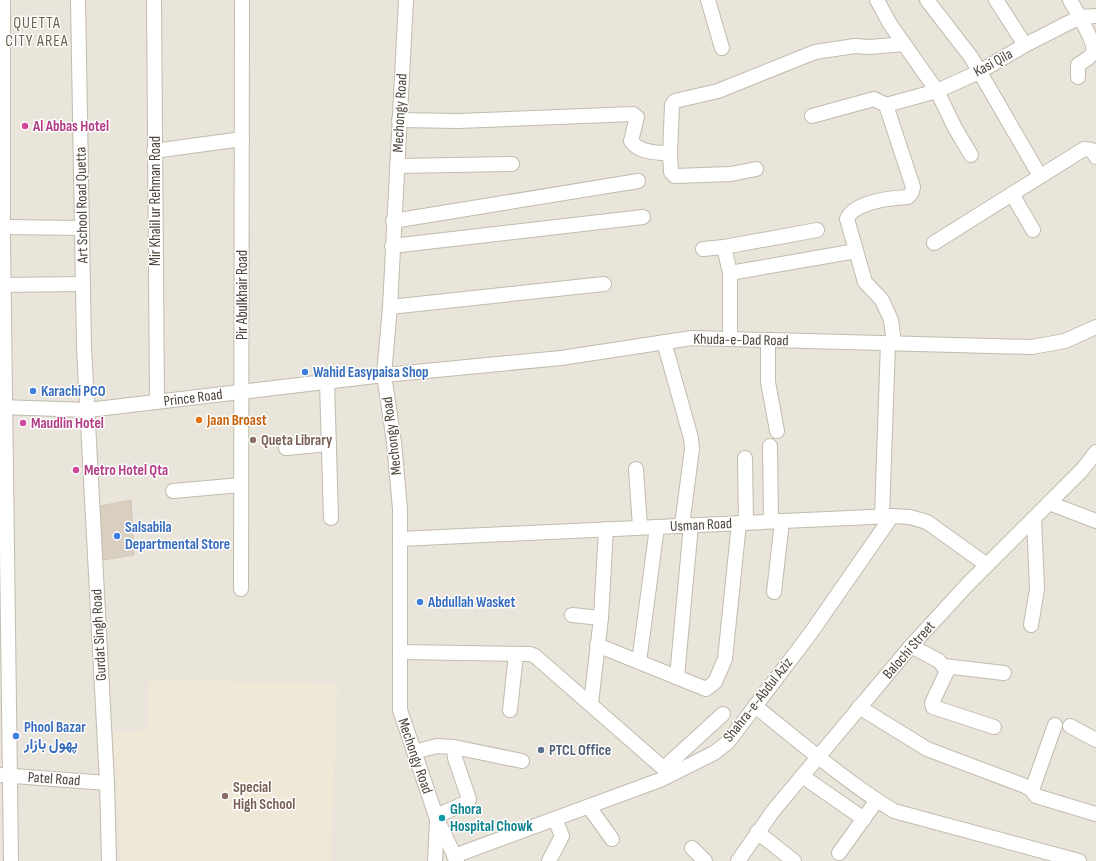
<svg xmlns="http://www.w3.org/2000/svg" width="1096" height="861" font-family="'Sofia Sans Condensed',Vazirmatn,sans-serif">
	<rect width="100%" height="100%" fill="#f6f3ec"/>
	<rect fill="#eae5da" x="0" y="0" width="1096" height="861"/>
	<polygon fill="#efe8d6" points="149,680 338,684 330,861 121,861 113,732 148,731"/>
	<polygon fill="#d8cfc1" stroke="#d3c7b4" points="131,500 134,555 103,560 100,506"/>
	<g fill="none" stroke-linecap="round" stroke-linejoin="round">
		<g stroke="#c2bbae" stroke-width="16">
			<g id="minor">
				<polyline points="3,0 3,238 11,861"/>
				<polyline points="78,0 84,347 107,783 109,861"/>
				<polyline points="154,0 157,402"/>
				<polyline points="406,0 390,307 384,375 394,442 400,509 400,710 437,819 457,861"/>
				<polyline points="708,0 722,48"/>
				<polyline points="877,0 890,24 937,91 955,128 971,155"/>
				<polyline points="927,0 971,57 1040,176"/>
				<polyline points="996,0 1025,45"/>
				<path d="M 1070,0 C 1075,9 1096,43 1093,52 C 1091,58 1083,61 1078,65 L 1078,77"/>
				<polyline points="886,105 937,91 979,72 1025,45 1080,17 1096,16"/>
				<path d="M 812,116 L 874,99 L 886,105 L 913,187 L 912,192 L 908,197 C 890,198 854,202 847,219 L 865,282 L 882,300 L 891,320 L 894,343"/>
				<path d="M 399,120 L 458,121 L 633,114 L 637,117 L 631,141 C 639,153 657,152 670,154"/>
				<polyline points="154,151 242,139"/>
				<polyline points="397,166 512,164"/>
				<polyline points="756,169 731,174 675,176 671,172 670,154 672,105 675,101 718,91 815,52 855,46 870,47 904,44"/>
				<polyline points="1012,194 1033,230"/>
				<polyline points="393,221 638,181"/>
				<polyline points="3,227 82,228"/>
				<polyline points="934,243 1084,149 1092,150 1096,157"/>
				<polyline points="392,246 643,217"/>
				<polyline points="724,247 730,273 730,339"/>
				<polyline points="703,249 724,247 817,230"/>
				<polyline points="730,273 856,251"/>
				<polyline points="0,285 83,284"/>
				<polyline points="390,307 604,284"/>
				<polyline points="768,340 768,382 777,431"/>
				<polyline points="664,342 691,438 692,449 682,525"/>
				<polyline points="327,382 331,518"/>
				<polyline points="0,407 88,410 384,375 561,358 692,338 1032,347 1065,341 1096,327"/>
				<polyline points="770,446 771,521"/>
				<polyline points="286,448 329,444"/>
				<polyline points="745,458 746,522"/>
				<polyline points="636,469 640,527"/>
				<polyline points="173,491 241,485"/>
				<polyline points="1049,503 1096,521"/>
				<polyline points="882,516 888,343"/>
				<polyline points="400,539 892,516 910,517 927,522 987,565"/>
				<polyline points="241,589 242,0"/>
				<polyline points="774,592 782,521"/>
				<polyline points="572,615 601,618"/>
				<polyline points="1031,625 1037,589 1034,518"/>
				<polyline points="597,645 706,689 715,682 725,659 739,523"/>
				<polyline points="911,646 939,661 947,671 932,703 933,707 994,727"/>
				<polyline points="400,652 530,654 535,656 670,774"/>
				<polyline points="639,662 657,527"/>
				<polyline points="944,666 1004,673"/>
				<polyline points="677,677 691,525"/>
				<polyline points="591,703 601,618 606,529"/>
				<path d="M 755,706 C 800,742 845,781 894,811 L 1079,861"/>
				<polyline points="859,707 927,749 1025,786 1032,790 1036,796 1096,814"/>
				<polyline points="510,710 516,654"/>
				<polyline points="1070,726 1096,740"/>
				<polyline points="414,752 437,746 454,747 522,761"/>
				<polyline points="664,768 723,714"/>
				<polyline points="0,775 107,783"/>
				<polyline points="802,776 864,819"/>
				<polyline points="1032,790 1055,725"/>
				<polyline points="589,807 612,839"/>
				<polyline points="436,816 468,802 469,799 455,758 454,747"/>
				<polyline points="757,832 794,861"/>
				<polyline points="692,848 705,861"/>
				<polyline points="839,853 877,800"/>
				<polyline points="454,856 660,780 714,753 728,742 810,634 892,516"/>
				<polyline points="435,861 437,821"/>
				<polyline points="549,861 562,836 555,819"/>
				<polyline points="738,861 773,811 911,646 968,584 1082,470 1096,452"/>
			</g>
		</g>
		<use href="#minor" stroke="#fff" stroke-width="14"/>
	</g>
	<g fill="#d1479c" stroke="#fff" stroke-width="1.5">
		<circle cx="25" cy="126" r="4"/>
		<circle cx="23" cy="423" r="4"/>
		<circle cx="76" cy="470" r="4"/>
	</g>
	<g fill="#3f7fe0" stroke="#fff" stroke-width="1.5">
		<circle cx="305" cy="372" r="4"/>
		<circle cx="33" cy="391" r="4"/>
		<circle cx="117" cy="536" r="4"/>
		<circle cx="420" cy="602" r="4"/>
		<circle cx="16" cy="736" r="4"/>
	</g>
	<circle fill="#e8710a" stroke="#fff" stroke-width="1.5" cx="199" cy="420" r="4"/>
	<g fill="#8d6e63" stroke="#fff" stroke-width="1.5">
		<circle cx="253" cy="440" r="4"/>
		<circle cx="225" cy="796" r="4"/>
	</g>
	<circle fill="#5c6f8a" stroke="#fff" stroke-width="1.5" cx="541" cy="750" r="4"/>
	<circle fill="#0f9aa8" stroke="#fff" stroke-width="1.5" cx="442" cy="818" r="4"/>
	<g text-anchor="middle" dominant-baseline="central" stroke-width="3" stroke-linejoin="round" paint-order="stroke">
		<g font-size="15" fill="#4b4439" stroke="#fff">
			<text transform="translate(993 63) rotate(-29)">Kasi Qila</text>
			<text transform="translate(400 113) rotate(-87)">Mechongy Road</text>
			<text transform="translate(155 201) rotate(-90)">Mir Khalil ur Rehman Road</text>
			<text transform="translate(82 205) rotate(-91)">Art School Road Quetta</text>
			<text transform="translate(242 295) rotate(-90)">Pir Abulkhair Road</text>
			<text transform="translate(741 340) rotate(1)">Khuda-e-Dad Road</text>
			<text transform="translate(193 398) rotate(-7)">Prince Road</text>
			<text transform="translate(392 436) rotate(-97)">Mechongy Road</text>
			<text transform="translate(701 525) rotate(-3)">Usman Road</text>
			<text transform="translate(99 635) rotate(-93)">Gurdat Singh Road</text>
			<text transform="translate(909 650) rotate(-49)">Balochi Street</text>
			<text transform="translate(758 700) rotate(-52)">Shahra-e-Abdul Aziz</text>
			<text transform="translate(415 756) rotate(71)">Mechongy Road</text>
			<text transform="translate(54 779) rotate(4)">Patel Road</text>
		</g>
		<g font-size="15" font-weight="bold" fill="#b23c85" stroke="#fff" text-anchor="start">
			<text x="33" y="126">Al Abbas Hotel</text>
			<text x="31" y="423">Maudlin Hotel</text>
			<text x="84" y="470">Metro Hotel Qta</text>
		</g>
		<g font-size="15" font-weight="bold" fill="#366cbe" stroke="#fff" text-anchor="start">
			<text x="313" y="372">Wahid Easypaisa Shop</text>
			<text x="41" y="391">Karachi PCO</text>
			<text x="125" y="527">Salsabila<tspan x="125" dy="17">Departmental Store</tspan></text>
			<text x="428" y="602">Abdullah Wasket</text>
			<text x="24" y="727">Phool Bazar<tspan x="24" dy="17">پھول بازار</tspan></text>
		</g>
		<g font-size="15" font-weight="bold" fill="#c56008" stroke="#fff" text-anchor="start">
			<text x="207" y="420">Jaan Broast</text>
		</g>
		<g font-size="15" font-weight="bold" fill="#785e54" stroke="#fff" text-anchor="start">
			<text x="261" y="440">Queta Library</text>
			<text x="233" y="787">Special<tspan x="233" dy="17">High School</tspan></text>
		</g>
		<g font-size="15" font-weight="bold" fill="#4e5e75" stroke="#fff" text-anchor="start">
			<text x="549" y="750">PTCL Office</text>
		</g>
		<g font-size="15" font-weight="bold" fill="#0d838f" stroke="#fff" text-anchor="start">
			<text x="450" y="809">Ghora<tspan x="450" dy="17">Hospital Chowk</tspan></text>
		</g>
		<g font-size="16" letter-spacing="1" fill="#6e6250" stroke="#fff">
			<text x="37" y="23">QUETTA<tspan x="37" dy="18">CITY AREA</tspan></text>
		</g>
	</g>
</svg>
